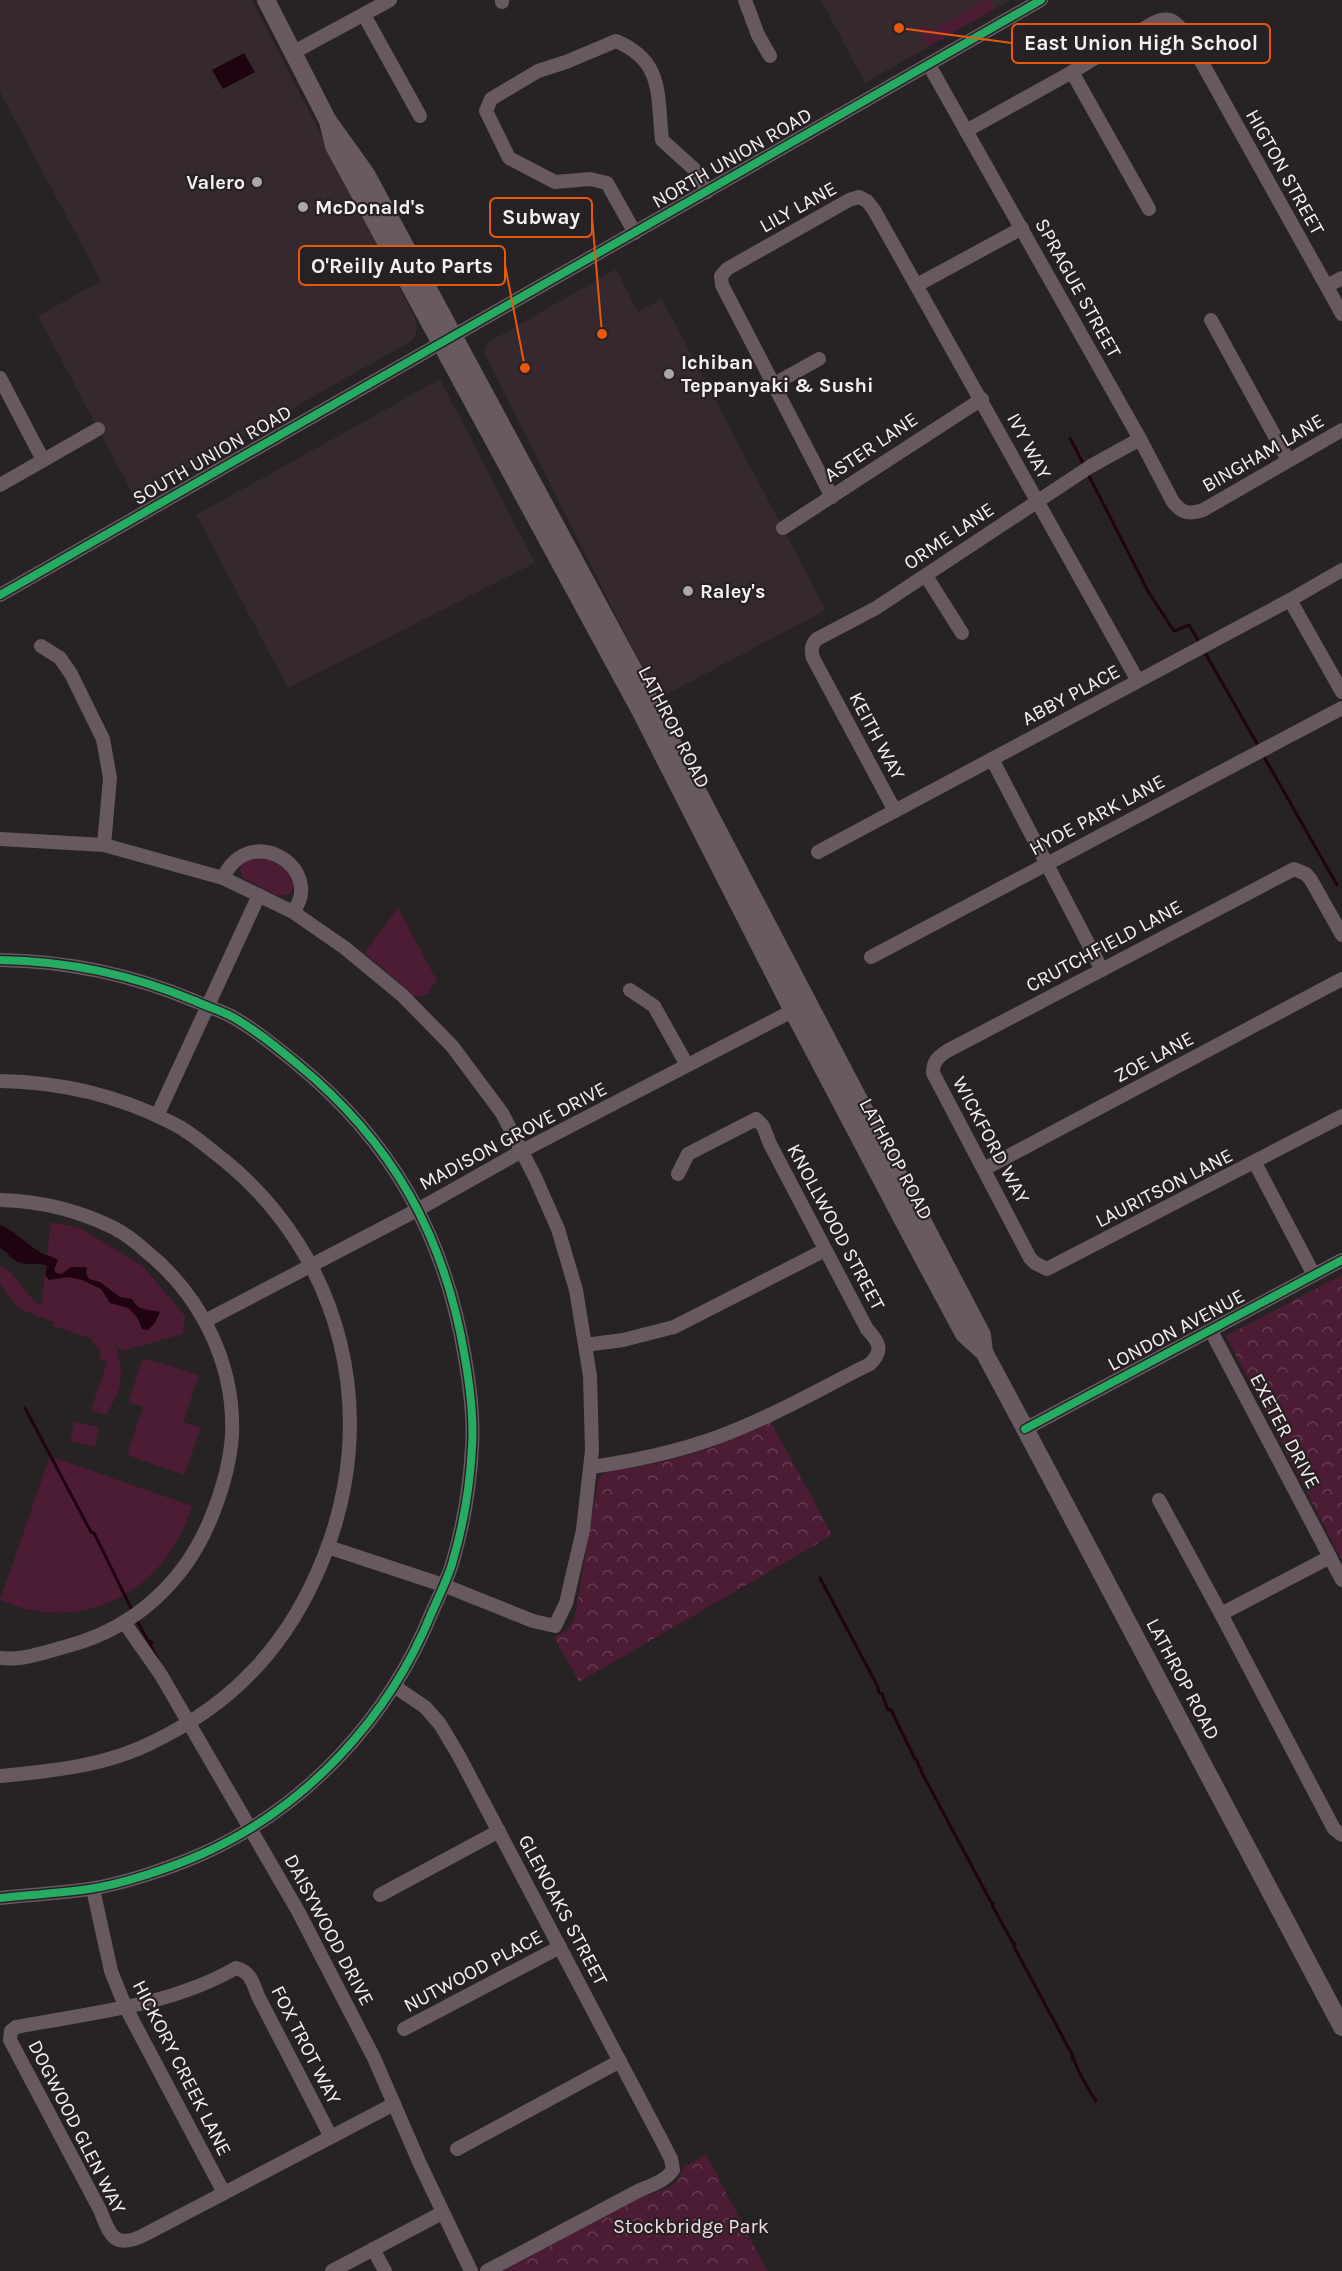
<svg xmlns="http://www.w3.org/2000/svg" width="1342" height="2271" font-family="Karla,sans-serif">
	<defs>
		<pattern id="forest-crowns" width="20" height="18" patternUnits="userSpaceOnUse" patternTransform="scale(1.5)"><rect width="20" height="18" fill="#4c1c34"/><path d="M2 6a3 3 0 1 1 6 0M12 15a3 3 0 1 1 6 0" fill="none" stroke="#663d52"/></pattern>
	</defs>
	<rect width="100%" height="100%" fill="#272224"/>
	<g fill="#35292e">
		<polygon points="0,0 252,0 415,318 417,327 415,336 411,341 135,498 38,316 101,281 0,92"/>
		<polygon points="821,0 1010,0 865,83"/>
		<polygon points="616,269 638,312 662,299 826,610 658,699 484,352 487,343"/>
		<polygon points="440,379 535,563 288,688 196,515"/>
	</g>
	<g fill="#4c1c34">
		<polygon points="985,0 990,0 995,9 928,47 918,30 926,24 931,31"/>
		<path d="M 260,857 C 275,861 303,874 290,894 L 279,896 L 243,878 L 240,869 L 244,861 Z"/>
		<polygon points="398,908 437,981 431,987 429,993 420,997 410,995 406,988 364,953"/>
		<path d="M 51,1222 L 80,1228 L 144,1267 L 185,1316 L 183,1334 L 122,1351 L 115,1344 C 125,1374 122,1388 106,1415 L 91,1410 L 107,1362 L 99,1359 L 100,1350 L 92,1342 L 93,1339 L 53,1326 L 54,1322 L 19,1309 L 0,1284 L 0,1265 C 18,1275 24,1295 41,1306 Z"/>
		<polygon points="143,1358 199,1375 183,1422 201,1428 184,1475 130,1456 128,1452 143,1407 130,1403 129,1400"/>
		<polygon points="74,1422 99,1427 95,1447 70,1441"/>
		<path d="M 50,1456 L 192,1506 C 167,1590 83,1637 0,1600 Z"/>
	</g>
	<g fill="url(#forest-crowns)">
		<polygon points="1342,1275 1342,1560 1226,1336"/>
		<path d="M 771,1422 L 832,1535 L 579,1682 L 554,1637 L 568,1630 L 574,1620 L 599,1477 C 609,1467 629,1469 643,1466 C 688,1458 729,1442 771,1422 Z"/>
		<polygon points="706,2154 767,2271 503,2271 640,2198 669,2188 678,2181 683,2168"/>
	</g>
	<g fill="#200311">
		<polygon points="244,53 255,72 223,89 212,70"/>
		<path d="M 0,1225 C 17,1232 26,1244 40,1252 C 46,1256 53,1256 58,1260 L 54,1270 L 56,1273 L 62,1274 L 71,1267 L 87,1267 L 86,1273 L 89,1279 L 100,1282 L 120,1297 L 132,1299 C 139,1312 149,1309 160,1312 L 155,1323 L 148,1330 L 142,1329 L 137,1317 L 128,1308 L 110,1303 L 101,1289 L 82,1280 L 69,1277 L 49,1280 L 45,1275 L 47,1266 C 38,1262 30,1266 21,1263 C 12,1261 8,1252 0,1248 Z"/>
	</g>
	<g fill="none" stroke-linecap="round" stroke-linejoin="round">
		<g stroke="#200311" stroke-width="3">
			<polyline points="1070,438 1084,465"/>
			<polyline points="1088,474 1149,593 1174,631 1189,625 1199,642"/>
			<polyline points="1204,651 1259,747"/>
			<polyline points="1263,755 1337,885"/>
			<polyline points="25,1408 91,1532 94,1533 132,1610"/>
			<path d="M 820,1578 L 878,1687 L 879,1693 L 882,1694 L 888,1710 L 891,1710 L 915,1759 L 917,1760 L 919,1767 L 921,1768 L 921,1771 L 991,1902 L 993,1903 L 992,1905 L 1013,1943 L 1015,1944 L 1014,1947 L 1073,2056 L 1072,2059 L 1074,2059 C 1076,2068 1090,2093 1096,2101"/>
			<polyline points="136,1619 148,1641 152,1642 150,1645 157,1658"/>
		</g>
		<g stroke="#685960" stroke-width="14">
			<polyline points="745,0 758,35 770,56"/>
			<polyline points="502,2 502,0"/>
			<polyline points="364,15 420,116"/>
			<polyline points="294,52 390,0"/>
			<path d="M 929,65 L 1140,439 L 1173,502 C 1182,513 1189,515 1203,510 L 1342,430"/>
			<polyline points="1072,72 1149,209"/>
			<path d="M 966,131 L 1072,72 L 1153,23 C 1170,15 1175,21 1186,34 L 1342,314"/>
			<path d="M 635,233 L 607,183 L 590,179 L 555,182 L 509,158 L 486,111 L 491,99 L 538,71 L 566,62 L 616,41 C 664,61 657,95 662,140 L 694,169 L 707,192"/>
			<polyline points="917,285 1022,228"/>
			<polyline points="1327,286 1342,278"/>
			<polyline points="1211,320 1288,460"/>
			<polyline points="0,378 43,460"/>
			<polyline points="774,384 819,359"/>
			<polyline points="0,485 98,429"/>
			<polyline points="832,497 722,285 721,276 727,269 849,200 859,197 867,201 874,210 1138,681"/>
			<polyline points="783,528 982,399"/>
			<polyline points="926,576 962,633"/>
			<polyline points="0,595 1041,0"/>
			<polyline points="1290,600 1342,692"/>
			<polyline points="41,646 60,658 71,674 103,739 110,778 104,845"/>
			<polyline points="992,759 1102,970"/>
			<path d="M 895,811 L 813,658 C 811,650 811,645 817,639 L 876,608 L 1091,466 L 1140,439"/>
			<polyline points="0,839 104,845 223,878 293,912 345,948 402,995 452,1046 502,1113 535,1177 558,1229 576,1290 590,1376 592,1450 583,1530 566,1603 555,1626 533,1621 443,1585 328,1547"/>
			<polyline points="818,852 1290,600 1342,570"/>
			<path d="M 223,878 C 250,820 326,869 293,912"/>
			<path d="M 1342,935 L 1311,880 L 1306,874 L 1294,869 L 947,1051 C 938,1057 933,1061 933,1073 L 1030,1258 L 1035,1263 L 1047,1269 L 1342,1116"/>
			<polyline points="871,957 1342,708"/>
			<path d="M 0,960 C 69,961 131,974 195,1001 C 206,1006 218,1010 229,1015 C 253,1028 275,1046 296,1063 C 392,1141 445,1236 465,1358 C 470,1387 474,1417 472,1447 C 470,1486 463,1527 452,1564 C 447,1580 439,1596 432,1612 C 389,1718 307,1807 202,1854 C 170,1868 123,1884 89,1889 C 59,1893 30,1895 0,1898"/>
			<polyline points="630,990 654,1006 687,1065"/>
			<path d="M 0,1081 C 59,1082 117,1095 170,1122 C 190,1131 207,1147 224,1160 C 344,1258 381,1417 323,1559 C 290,1642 236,1702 155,1741 C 107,1766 53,1771 0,1776"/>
			<polyline points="157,1116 259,895"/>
			<polyline points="1255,1163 1314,1275"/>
			<polyline points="984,1169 1342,979"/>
			<path d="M 0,1200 C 40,1201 78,1210 114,1228 C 126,1234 137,1243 147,1252 C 201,1296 235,1364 232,1435 C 230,1465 222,1491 211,1518 C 186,1580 136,1627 71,1645 C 50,1651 22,1661 0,1658"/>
			<polyline points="205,1321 419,1209 522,1151 800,1007"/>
			<polyline points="1211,1331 1342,1580"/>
			<polyline points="585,1345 623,1340 674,1327 825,1250"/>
			<polyline points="1025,1429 1342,1260"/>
			<path d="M 591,1467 C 641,1460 691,1449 738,1429 C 783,1411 827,1385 870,1364 C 884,1350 879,1342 867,1329 L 770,1144 L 763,1126 L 756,1119 L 688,1154 L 678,1174"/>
			<polyline points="1159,1500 1221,1614 1334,1829 1342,1835"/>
			<polyline points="1221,1614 1330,1557"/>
			<polyline points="124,1622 161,1675 298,1911 374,2058 420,2164 471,2271"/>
			<path d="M 394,1686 L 425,1707 L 440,1724 L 459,1756 L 665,2147 L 671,2159 L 673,2170 C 665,2181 652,2185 640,2190 L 487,2271"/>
			<polyline points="93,1889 111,1971 125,2006 224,2193"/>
			<polyline points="380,1895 499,1831"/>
			<polyline points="404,2029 560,1947"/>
			<path d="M 331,2137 L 258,1996 C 253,1983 251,1972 236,1968 C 170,2006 90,2013 16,2027 L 11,2031 L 10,2040 L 100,2210 C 110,2235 114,2249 142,2236 L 394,2104"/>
			<polyline points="457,2149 620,2061"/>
			<polyline points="373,2249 385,2271"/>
			<polyline points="332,2271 442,2213"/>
		</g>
		<g stroke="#685a60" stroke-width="18">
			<polyline points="266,0 328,121 366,174 648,697 982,1335 984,1352"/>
			<polyline points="328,121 334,146 641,712 793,1011 913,1239 964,1334 984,1352 1021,1421 1342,2027"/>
		</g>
		<g stroke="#282124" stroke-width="11">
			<g id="cycleway">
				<polyline points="0,595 1041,0"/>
				<path d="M 0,960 C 69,961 131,974 195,1001 C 206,1006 218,1010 229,1015 C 253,1028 275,1046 296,1063 C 392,1141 445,1236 465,1358 C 470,1387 474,1417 472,1447 C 470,1486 463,1527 452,1564 C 447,1580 439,1596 432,1612 C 389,1718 307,1807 202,1854 C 170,1868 123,1884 89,1889 C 59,1893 30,1895 0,1898"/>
				<polyline points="1025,1429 1342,1260"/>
			</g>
		</g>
		<use href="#cycleway" stroke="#26ab63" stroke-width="8"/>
	</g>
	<g fill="#aca7a9" stroke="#282124" stroke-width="2">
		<circle cx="257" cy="182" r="6"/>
		<circle cx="303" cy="207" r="6"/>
		<circle cx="669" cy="374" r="6"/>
		<circle cx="688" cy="591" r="6"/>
	</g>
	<g text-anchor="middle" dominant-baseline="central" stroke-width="4.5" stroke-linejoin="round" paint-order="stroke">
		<g font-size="20" fill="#f4eff1" stroke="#282124">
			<text transform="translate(732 158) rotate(-30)">NORTH UNION ROAD</text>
			<text transform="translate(1285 172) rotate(61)">HIGTON STREET</text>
			<text transform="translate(798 207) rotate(-29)">LILY LANE</text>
			<text transform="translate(1078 288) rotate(61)">SPRAGUE STREET</text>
			<text transform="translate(1029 446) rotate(62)">IVY WAY</text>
			<text transform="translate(871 447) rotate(-34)">ASTER LANE</text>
			<text transform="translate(1263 453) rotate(-30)">BINGHAM LANE</text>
			<text transform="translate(212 455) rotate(-30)">SOUTH UNION ROAD</text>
			<text transform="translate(949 536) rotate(-34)">ORME LANE</text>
			<text transform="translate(1071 695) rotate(-28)">ABBY PLACE</text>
			<text transform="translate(674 727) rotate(63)">LATHROP ROAD</text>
			<text transform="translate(877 736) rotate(62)">KEITH WAY</text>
			<text transform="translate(1097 815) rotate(-28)">HYDE PARK LANE</text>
			<text transform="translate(1104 946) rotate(-28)">CRUTCHFIELD LANE</text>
			<text transform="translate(1154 1057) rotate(-28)">ZOE LANE</text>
			<text transform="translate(513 1136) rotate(-28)">MADISON GROVE DRIVE</text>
			<text transform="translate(991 1140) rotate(62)">WICKFORD WAY</text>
			<text transform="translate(896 1159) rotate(62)">LATHROP ROAD</text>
			<text transform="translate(1164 1188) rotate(-27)">LAURITSON LANE</text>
			<text transform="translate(836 1227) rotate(62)">KNOLLWOOD STREET</text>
			<text transform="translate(1176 1330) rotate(-28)">LONDON AVENUE</text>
			<text transform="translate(1285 1431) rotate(62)">EXETER DRIVE</text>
			<text transform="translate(1183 1679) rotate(62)">LATHROP ROAD</text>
			<text transform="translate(563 1910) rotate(62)">GLENOAKS STREET</text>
			<text transform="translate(329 1930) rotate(62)">DAISYWOOD DRIVE</text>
			<text transform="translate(473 1971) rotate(-28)">NUTWOOD PLACE</text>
			<text transform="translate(306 2045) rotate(63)">FOX TROT WAY</text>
			<text transform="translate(182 2068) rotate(63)">HICKORY CREEK LANE</text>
			<text transform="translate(77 2127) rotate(63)">DOGWOOD GLEN WAY</text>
		</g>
		<g font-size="20" font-weight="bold" fill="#f4eff1" stroke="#282124" text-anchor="start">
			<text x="245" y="182" text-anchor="end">Valero</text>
			<text x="315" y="207">McDonald's</text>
			<text x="681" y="362">Ichiban<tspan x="681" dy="23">Teppanyaki &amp; Sushi</tspan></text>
			<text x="700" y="591">Raley's</text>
		</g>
		<g font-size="20" fill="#f2dde6" stroke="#282124">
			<text x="691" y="2226">Stockbridge Park</text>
		</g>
	</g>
	<path fill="none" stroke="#e8590c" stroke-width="2" d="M899 28L1012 43M602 334L592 217M525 368L505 265"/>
	<g fill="#e8590c" stroke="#282124" stroke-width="2">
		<circle cx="899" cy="28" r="6"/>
		<circle cx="602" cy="334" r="6"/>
		<circle cx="525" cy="368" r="6"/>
	</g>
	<g fill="#282124" stroke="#e8590c" stroke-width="2">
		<rect x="1012" y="24" width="258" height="39" rx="6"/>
		<rect x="490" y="198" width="102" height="39" rx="6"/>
		<rect x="299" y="246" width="206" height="39" rx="6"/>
	</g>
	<g font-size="21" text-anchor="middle" font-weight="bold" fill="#f4eff1">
		<text x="1141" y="50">East Union High School</text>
		<text x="541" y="224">Subway</text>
		<text x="402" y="273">O'Reilly Auto Parts</text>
	</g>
</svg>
